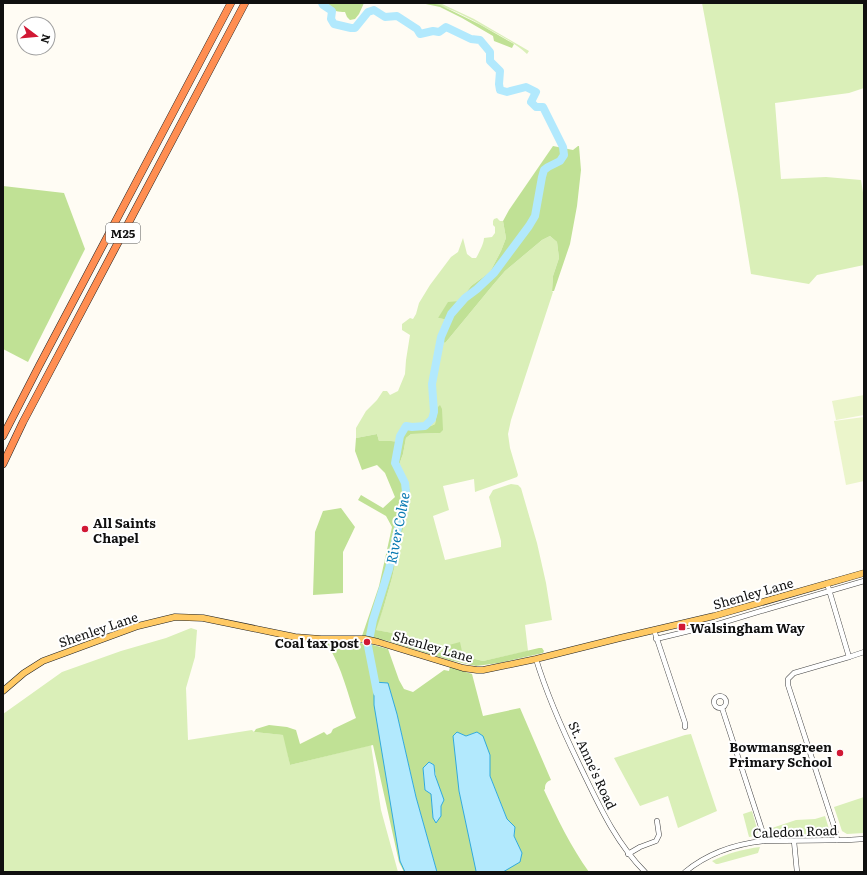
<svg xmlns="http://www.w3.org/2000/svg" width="867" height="875" font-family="Literata,serif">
	<rect width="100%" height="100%" fill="#fffcf4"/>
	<g fill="#daefb8">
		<path d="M 430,3 L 440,3 L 474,19 L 529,51 L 527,54 C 516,44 503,37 490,30 C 471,19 451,8 430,3 Z"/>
		<polygon points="702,3 864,3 864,88 849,93 775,103 781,179 826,177 861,180 864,199 864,265 817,275 809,284 751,274 738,194"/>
		<path d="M 497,218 L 500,221 L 503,221 L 506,238 L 501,251 L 490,272 L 471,286 L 460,301 L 438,318 L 449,320 L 442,329 L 443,339 L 442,342 L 446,342 L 493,285 L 505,271 L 542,240 L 550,236 L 557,242 L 559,258 L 553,276 L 552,291 L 553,292 L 511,420 L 508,434 L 510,448 L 518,475 L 517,477 L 475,492 L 474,479 L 443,486 L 449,510 L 433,516 L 445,560 L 501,547 L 501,541 L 489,497 L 493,490 L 511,484 L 518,485 L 521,488 L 537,543 L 546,583 L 552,620 L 525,625 L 528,651 L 483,661 L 463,656 L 449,645 L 441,653 L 412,644 L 393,633 L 375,630 L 384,606 L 392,578 L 405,520 L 406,509 L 409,501 L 410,490 L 399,465 L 403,454 L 406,438 L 411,434 L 440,433 L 438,407 L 435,424 C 426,429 416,428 406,428 L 401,442 L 391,441 L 379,441 L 377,434 L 356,438 L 356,428 L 366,411 L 377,400 L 383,391 L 387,391 L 390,395 L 398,391 L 405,374 L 406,360 L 410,335 L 402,330 L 402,324 L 410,318 L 413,319 L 416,314 L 419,303 L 430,285 L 451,257 L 458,252 L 463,238 L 467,254 L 472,258 L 476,258 C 479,253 484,243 484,238 L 492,237 L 495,233 L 495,227 L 493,225 L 493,221 L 494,219 Z"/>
		<polygon points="191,628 197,630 195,657 186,688 188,740 252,730 254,732 284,735 290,765 371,745 381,810 398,872 3,872 3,714 62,672 121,651 166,638"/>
		<polygon points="691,734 717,811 678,828 668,796 640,806 614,758 685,735"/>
		<polygon points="864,797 864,833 847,834 842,831 834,807"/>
		<polygon points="752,811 758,832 756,836 749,837 743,814"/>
		<polygon points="825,816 829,829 826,835 772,835 766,830 796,820 815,819"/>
		<path d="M 760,847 L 758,853 L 718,864 L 716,864 L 712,861 C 728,853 744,849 760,847 Z"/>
	</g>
	<g fill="#c0e195" fill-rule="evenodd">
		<path d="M 327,3 L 364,3 L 359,14 L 355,19 L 350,20 L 347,17 L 345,12 C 338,12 334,11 327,7 Z"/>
		<polygon points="421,3 430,3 440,5 479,24 514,44 512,48 494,41 493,36 462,18 440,7"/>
		<polygon points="553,146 573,150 578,146 579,146 581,170 577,206 570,244 554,291 552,291 553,276 559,258 557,242 550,236 542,240 505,271 493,285 446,342 442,343 443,339 442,325 447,323 449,320 438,318 448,302 460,301 471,286 490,272 501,251 506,238 503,221 509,210"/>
		<polygon points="3,186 64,193 85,249 28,362 3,349"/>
		<path d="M 440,405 L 442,409 L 443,430 L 440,433 L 411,434 L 406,438 L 403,454 L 399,465 L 410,490 L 409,501 L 406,509 L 405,520 L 392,578 L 384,606 L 376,630 L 393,633 L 412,644 L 441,653 L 449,645 L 460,642 L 463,656 L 483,661 L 539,648 L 542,648 L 544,651 L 543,653 L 499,663 L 476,666 L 449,660 L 388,641 L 362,636 L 379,586 L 392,527 L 386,516 L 358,500 L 361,495 L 383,508 L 395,497 L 385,473 L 377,465 L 362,470 L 355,451 L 356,438 L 377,434 L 379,441 L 391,441 L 400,442 L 406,428 C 416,428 426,429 435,424 L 438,407 Z"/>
		<polygon points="341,508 355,527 343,552 343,593 313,595 315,532 323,511"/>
		<path d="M 324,641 C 346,641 367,642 388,649 L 399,680 L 404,689 L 413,692 L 444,670 L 449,671 L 450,667 L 472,674 L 483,716 L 520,708 L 551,780 C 546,782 545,784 545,789 L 544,790 C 557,818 571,847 589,872 L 503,872 L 509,868 L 522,853 L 514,836 L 515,827 L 507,819 L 490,776 L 490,755 L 477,732 L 466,736 L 459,791 L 477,872 L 437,872 L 416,797 L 397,714 L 400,861 L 405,872 L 404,872 L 399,862 L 373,745 L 290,765 L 283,735 L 254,732 L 256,729 L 269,725 L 287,727 L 296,730 L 300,744 L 324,732 L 327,735 L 331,733 L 333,729 L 356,718 C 348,695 340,659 324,641 ZM 429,762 L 434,765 C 435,773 437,780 438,787 C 440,797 441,806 441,816 L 433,818 L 431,793 L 425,790 L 423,768 Z"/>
	</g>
	<g fill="#ebf5cb">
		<polygon points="864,395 864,415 836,420 832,401"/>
		<polygon points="864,417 864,481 846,485 834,421"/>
	</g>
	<g fill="#b2e9fd" stroke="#31aadc">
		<polygon points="374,682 388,683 397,714 416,797 437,872 405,872 400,861 374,705"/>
		<polygon points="457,732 466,736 477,732 483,736 490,755 490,776 507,819 515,827 514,836 522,853 520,862 503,872 477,872 476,871 459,791 453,736"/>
		<polygon points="429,762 434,765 435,775 444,800 441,806 441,816 436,823 433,818 431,794 425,790 423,768"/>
	</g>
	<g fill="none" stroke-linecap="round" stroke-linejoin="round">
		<polyline stroke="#b2e9fd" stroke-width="8" points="322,3 323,5 332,11 331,19 334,24 351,28 355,28 368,12 374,10 385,17 397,16 417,29 420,34 433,31 439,32 446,27 471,39 480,40 490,52 490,61 500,71 499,84 500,90 507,92 526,87 536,92 531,102 536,107 543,107 563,147 564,155 560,161 548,167 544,170 542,177 535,216 529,226 494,273 477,289 465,298 451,314 441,337 432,384 434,412 432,419 425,426 412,427 406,426 400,436 395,463 405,483 406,492 389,569 373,620 368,646 377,692"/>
		<g stroke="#434343" stroke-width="5.5">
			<g id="minor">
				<polyline points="827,583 849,657 794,673 788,679 788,685 835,829 837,840"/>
				<polyline points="654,630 685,723 685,727"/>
				<polyline points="656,639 718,624 768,609 864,581"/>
				<polyline points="849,657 864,652"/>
				<path d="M 536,659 C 547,695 563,731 580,766 C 598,803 615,842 645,872"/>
				<circle cx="720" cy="702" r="6"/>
				<polyline points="722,708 762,830 764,841"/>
				<polyline points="794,841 797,872"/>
				<polyline points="628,854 640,847 656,841 659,835 657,821"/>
				<path d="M 685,872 C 708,853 735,844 764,841 L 847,840 L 864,839"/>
			</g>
		</g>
		<g stroke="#212121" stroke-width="7">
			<polyline id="major" points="3,691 24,673 43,661 138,626 175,617 203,618 295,637 321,639 365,639 378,642 463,668 477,670 483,670 536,659 620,638 714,616 864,573"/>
		</g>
		<g stroke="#212121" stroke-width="8">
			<g id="highway">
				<polyline points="3,436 39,366 231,3"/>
				<polyline points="3,464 23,422 245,3"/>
			</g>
		</g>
		<use href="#minor" stroke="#fff" stroke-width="4.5"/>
		<use href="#major" stroke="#ffc964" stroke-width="6"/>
		<use href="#highway" stroke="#ff8e52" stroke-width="7"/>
	</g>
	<g fill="#d11834" stroke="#fff" stroke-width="1.5">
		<circle cx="85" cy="529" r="4"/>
		<rect x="678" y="623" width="8" height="8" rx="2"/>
		<circle cx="367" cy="642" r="4"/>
		<circle cx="840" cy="753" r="4"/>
	</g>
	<g text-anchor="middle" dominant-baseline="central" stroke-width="4" stroke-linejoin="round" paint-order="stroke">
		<rect fill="#fff" stroke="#585858" stroke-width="1" x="106" y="223" width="34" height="20" rx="3"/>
		<g font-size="12" font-weight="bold" fill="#101010">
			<text x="123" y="233">M25</text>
		</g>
		<g font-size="13" font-weight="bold" fill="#101010" stroke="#fff" text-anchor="start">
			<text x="93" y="522">All Saints<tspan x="93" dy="15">Chapel</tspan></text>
			<text x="690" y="627">Walsingham Way</text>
			<text x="359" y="642" text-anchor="end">Coal tax post</text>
			<text x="832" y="746" text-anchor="end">Bowmansgreen<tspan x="832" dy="15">Primary School</tspan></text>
		</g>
		<g font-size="13" fill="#101010" stroke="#fff">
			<text transform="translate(753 593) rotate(-16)">Shenley Lane</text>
			<text transform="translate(98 629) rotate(-19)">Shenley Lane</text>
			<text transform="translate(433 646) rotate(16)">Shenley Lane</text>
			<text transform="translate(593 765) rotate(65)">St. Anne's Road</text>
			<text transform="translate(795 831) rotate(-2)">Caledon Road</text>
		</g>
		<g font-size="14" font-style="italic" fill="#0a7ab2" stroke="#fff">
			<text transform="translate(397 528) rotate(-79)">River Colne</text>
		</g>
	</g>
	<rect width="867" height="875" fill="none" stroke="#101010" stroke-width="8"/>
	<g transform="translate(36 36) rotate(106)"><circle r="19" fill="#ffffff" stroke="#9f9f9f"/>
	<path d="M0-3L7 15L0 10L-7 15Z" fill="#d11834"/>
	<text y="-6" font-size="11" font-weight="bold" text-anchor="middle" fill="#101010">N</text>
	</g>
</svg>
